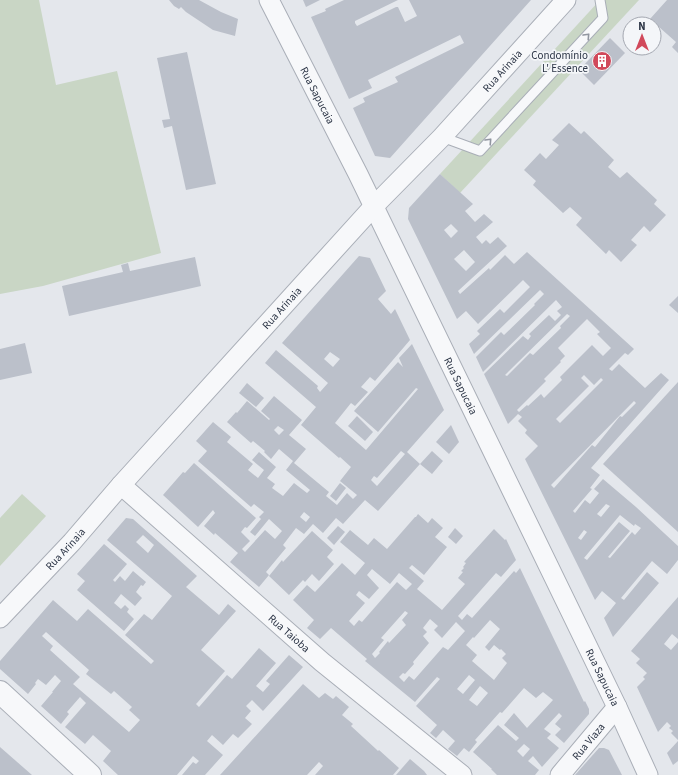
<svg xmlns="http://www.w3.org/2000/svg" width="678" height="775" font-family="'Source Sans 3',sans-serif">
	<rect width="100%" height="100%" fill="#e4e7ec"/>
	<g fill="#c9d6c5">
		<polygon points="0,0 39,0 56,85 117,71 161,253 43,286 0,294"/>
		<polygon points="600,0 639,0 460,193 440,174"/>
		<polygon points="22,494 46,516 0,566 0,518"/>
	</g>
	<g fill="#bbc0ca" fill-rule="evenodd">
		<polygon points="169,0 199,0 221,12 238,19 235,36 213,30 186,12 181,7 179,9 174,6"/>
		<polygon points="303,0 320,0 306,7"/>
		<polygon points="344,0 398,0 355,21 355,23 357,26 396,7 398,7 405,22 417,16 409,0 531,0 390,158 375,156 353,108 365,102 363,98 398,82 395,77 464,43 460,35 368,80 372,88 349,99 311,17 326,11 325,9"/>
		<polygon points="667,0 678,0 678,53 672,47 676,42 650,19"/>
		<polygon points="610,38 625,53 594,85 579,70"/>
		<polygon points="187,52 216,184 186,190 172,126 164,128 162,120 170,119 157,58"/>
		<polygon points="569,123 581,134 584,131 614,160 608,167 620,178 627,172 657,200 654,204 666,215 650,232 644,226 631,240 637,245 621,262 609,250 606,254 576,225 582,218 570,207 563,213 533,185 536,181 524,170 540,153 546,159 559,145 552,140"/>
		<path d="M 440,174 L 473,204 L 465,211 L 475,222 L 484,214 L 493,222 L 476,237 L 482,244 L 486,240 L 490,244 L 498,237 L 507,246 L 458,291 L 460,294 L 489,268 L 490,270 L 505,255 L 514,264 L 527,252 L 634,349 L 628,355 L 625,353 L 609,369 L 612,371 L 619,364 L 645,388 L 661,373 L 669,380 L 591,468 L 600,475 L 590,488 L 592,489 L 573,511 L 575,513 L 585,500 L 590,504 L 599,493 L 594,489 L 603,479 L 636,507 L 678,546 L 678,560 L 667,574 L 652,561 L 621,598 L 624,600 L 647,572 L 659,583 L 613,637 L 604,618 L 616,603 L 602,591 L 595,600 L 525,459 L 538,446 L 525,433 L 527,430 L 518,421 L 522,417 L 518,414 L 508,424 L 484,374 L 523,336 L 528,340 L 531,336 L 529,334 L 549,315 L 555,321 L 561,315 L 557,311 L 562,307 L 556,300 L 483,372 L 476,357 L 501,332 L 504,335 L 535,305 L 534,304 L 544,294 L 540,290 L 474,354 L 469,344 L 480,334 L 477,331 L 500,309 L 504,313 L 530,287 L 523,280 L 478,324 L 466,311 L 457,319 L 408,219 L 409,208 ZM 451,224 L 458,231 L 451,238 L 444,230 ZM 464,250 L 475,262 L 466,271 L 454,259 ZM 567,314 L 570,316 L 560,326 L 561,328 L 533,355 L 530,353 L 507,376 L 505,375 ZM 587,319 L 600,332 L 597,334 L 611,348 L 603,356 L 592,345 L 560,377 L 562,380 L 544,398 L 541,394 L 528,406 L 527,405 L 519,412 L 517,410 L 546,381 L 544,379 L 561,362 L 560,361 L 565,356 L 558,348 ZM 584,375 L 594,385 L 601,378 L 603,380 L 560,423 L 556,419 L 589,386 L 581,378 ZM 634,401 L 636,403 L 622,417 L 620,416 L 595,447 L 592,445 L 554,488 L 551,485 ZM 606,504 L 610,506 L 601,517 L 597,514 ZM 620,515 L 634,526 L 635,524 L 641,528 L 635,535 L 632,532 L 610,558 L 608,557 L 630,531 L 619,522 L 587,560 L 584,558 ZM 584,530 L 587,532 L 581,540 L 578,538 Z"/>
		<path d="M 359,256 L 370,258 L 386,291 L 378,299 L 391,314 L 395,309 L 410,340 L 375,381 L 370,377 L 361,387 L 368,392 L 355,406 L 351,403 L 335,423 L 366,450 L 418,389 L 416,388 L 378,432 L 354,411 L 398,362 L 403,367 L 399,358 L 412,344 L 444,410 L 407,452 L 420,464 L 378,511 L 365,500 L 343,524 L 336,518 L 323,533 L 313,524 L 304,534 L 296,528 L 283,545 L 286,548 L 266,572 L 269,575 L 259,587 L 230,562 L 238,553 L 215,533 L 214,535 L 204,526 L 215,513 L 213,510 L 198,527 L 163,495 L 183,472 L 185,473 L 194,463 L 256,518 L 247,528 L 245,527 L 241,532 L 250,541 L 242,549 L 245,552 L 265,530 L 275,539 L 282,531 L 269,519 L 255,536 L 250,532 L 261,519 L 259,517 L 264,512 L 254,504 L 251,507 L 198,461 L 207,451 L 196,441 L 213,422 L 231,437 L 227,442 L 253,464 L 248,470 L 258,478 L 264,470 L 252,460 L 259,452 L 276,467 L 267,478 L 275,484 L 272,488 L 283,496 L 294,483 L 307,493 L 310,490 L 286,470 L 293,461 L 279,449 L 271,459 L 264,452 L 265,451 L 253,441 L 251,443 L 227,422 L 236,412 L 237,413 L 247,401 L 269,420 L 270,419 L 261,411 L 274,396 L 302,420 L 289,435 L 306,449 L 294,463 L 329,492 L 326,496 L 337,505 L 347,493 L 353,499 L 357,495 L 340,481 L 351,467 L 340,457 L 339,458 L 301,425 L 316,407 L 265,363 L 276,350 L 318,386 L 317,388 L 320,392 L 328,383 L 282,343 ZM 330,352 L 340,359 L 333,367 L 324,359 ZM 278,426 L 284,430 L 279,435 L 274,430 ZM 401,451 L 405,454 L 377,486 L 371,480 L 374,476 L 377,478 ZM 304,512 L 310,517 L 306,522 L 300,517 Z"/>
		<polygon points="195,257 201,286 69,316 62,286 123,272 121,265 128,263 130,271"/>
		<polygon points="678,296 678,313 669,305"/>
		<polygon points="25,343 32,373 0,380 0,349"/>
		<polygon points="678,382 678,532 603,464"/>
		<polygon points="247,383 264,398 256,407 239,393"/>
		<polygon points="357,416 373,432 365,441 348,426"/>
		<polygon points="451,425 459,442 449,454 436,442"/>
		<polygon points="432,451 443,461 432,474 420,464"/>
		<polygon points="340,483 346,488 336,501 330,496"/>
		<path d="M 418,514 L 428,523 L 432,518 L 443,528 L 435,537 L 447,547 L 424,575 L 412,565 L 409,568 L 424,581 L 417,589 L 442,610 L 465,584 L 458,578 L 463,572 L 461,571 L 464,568 L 463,567 L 466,563 L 464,562 L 494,529 L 505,540 L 506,539 L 516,560 L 501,577 L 496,573 L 458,616 L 462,620 L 467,614 L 472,618 L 514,571 L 516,573 L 520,568 L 584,702 L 585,701 L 589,709 L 589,714 L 564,743 L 555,735 L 561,729 L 555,724 L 562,716 L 559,713 L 544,729 L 551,734 L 547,738 L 559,748 L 542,767 L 533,756 L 528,761 L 539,770 L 535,775 L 497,775 L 491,769 L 492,769 L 473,752 L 498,725 L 516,741 L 519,738 L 504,725 L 514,713 L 527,728 L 553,700 L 543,692 L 536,698 L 524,688 L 502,713 L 500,712 L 475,740 L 477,742 L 469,752 L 464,748 L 457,756 L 448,749 L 455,741 L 443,730 L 436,738 L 430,733 L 437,725 L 416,706 L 440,679 L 437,677 L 415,702 L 365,661 L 367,659 L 331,628 L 320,639 L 307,628 L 314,620 L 293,600 L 307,585 L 315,592 L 342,563 L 355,575 L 365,563 L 340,542 L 350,530 L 368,545 L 374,538 L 387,549 L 415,517 L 416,517 ZM 372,569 L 390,584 L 399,573 L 412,584 L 406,590 L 397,582 L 362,622 L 359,620 L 354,626 L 349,621 L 365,603 L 356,595 L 359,591 L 369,599 L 379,588 L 367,575 ZM 405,611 L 408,613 L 402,620 L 406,625 L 389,643 L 388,641 L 379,652 L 380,653 L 375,658 L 372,654 L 384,640 L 381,638 ZM 430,619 L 438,626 L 434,630 L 442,638 L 456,622 L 465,631 L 448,650 L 443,647 L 414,680 L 409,676 L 404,682 L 399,677 L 403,673 L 405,674 L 414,664 L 413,662 L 429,643 L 423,636 L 427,632 L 423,628 ZM 490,620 L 500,629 L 485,647 L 489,651 L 494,645 L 500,650 L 501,649 L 506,654 L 502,658 L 507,663 L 494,680 L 472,661 L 477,655 L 466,645 L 473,637 L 474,638 ZM 469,675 L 475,680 L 463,694 L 457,689 ZM 480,686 L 488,693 L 477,706 L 469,700 ZM 524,744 L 530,749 L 523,757 L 517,751 Z"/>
		<path d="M 126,518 L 133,519 L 197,576 L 186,587 L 219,615 L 228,604 L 236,611 L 201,650 L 225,671 L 197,703 L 196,704 L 199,707 L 227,675 L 232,679 L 259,648 L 276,663 L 256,686 L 263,692 L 270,684 L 266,681 L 289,655 L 303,667 L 263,711 L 252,700 L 246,706 L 251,711 L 245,718 L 252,724 L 238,738 L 233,734 L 223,745 L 212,735 L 207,741 L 223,755 L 205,775 L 182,775 L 193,762 L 196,764 L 199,761 L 193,756 L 177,775 L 118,775 L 103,761 L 111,751 L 93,735 L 85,744 L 65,727 L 86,703 L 80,697 L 67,712 L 69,714 L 61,724 L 41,706 L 53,692 L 52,692 L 61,681 L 55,675 L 46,685 L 38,679 L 35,683 L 36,684 L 28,694 L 0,669 L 0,661 L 53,600 L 77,621 L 88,609 L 151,664 L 154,661 L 125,635 L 144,614 L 152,620 L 172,596 L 107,540 ZM 143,535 L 154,545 L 148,553 L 136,542 ZM 46,632 L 89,670 L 86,674 L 111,694 L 114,691 L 132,707 L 129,710 L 140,720 L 129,732 L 73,684 L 80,677 L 50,650 L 53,646 L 42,636 Z"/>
		<polygon points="338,526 345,532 334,545 327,538"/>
		<polygon points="455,528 463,536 456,544 448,537"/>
		<polygon points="312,531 333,550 327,557 334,564 319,581 312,574 305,582 303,580 289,595 269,576 282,560 283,562"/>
		<polygon points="104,544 127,564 113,580 115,582 120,576 125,581 133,571 146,582 143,586 141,585 136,592 142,598 135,606 121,594 114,603 121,609 125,605 129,609 127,612 134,619 124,631 77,590 85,581 77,574"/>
		<polygon points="678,597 678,639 672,634 664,644 671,650 678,642 678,740 671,733 673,731 669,728 671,726 667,722 658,732 637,687 645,679 643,677 647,673 636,663 640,659 631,651"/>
		<polygon points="303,684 319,698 325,693 333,699 336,696 349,707 342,715 353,724 351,726 376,749 378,751 379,750 399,768 393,775 315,775 323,766 319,762 307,775 220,775"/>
		<polygon points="678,741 678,761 673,765 667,753"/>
		<polygon points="0,747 32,775 0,775"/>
		<polygon points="599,748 604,748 609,750 622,775 575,775"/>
		<polygon points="410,759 424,771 427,775 396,775"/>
	</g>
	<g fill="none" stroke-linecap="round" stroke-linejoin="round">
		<g stroke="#a9aeb7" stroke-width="11">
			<polyline id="service" points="442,137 480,151 603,18 600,0"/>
		</g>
		<g stroke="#a9aeb7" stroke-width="21">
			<g id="minor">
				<path id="s1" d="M 269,0 L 358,174 L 617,707 L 648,775"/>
				<path id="s2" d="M 121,485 L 322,662 L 462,775"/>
				<path id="s3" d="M 0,618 L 72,542 L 121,485 L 374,206 L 442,137 L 566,0"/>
				<path id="s4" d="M 560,775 L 617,707"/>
			</g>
		</g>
		<g stroke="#a9aeb7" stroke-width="24">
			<polyline id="tertiary" points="0,692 90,775"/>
		</g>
		<use href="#service" stroke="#f7f8fa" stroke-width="9"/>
		<use href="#minor" stroke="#f7f8fa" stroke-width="19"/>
		<use href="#tertiary" stroke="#f7f8fa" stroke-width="22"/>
	</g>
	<defs><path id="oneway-chevron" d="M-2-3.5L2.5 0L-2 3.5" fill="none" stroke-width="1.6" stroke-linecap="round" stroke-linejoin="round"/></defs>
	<g stroke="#9196a0">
		<use href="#oneway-chevron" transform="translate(587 36) rotate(-47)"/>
		<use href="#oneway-chevron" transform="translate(489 141) rotate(-47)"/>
	</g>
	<defs>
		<g id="building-disc" transform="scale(1)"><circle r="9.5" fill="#d1495b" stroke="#f4f6f9"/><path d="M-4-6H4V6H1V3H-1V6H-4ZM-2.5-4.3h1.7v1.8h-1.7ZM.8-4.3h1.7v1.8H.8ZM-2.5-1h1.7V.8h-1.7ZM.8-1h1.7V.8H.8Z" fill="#fff"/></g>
	</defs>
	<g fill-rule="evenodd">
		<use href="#building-disc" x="602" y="61"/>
	</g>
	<g text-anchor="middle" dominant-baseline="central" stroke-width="3.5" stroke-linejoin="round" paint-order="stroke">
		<g font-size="11" fill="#2b3445" stroke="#f4f6f9" text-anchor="end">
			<text x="588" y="55">Condomínio<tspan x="588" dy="13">L' Essence</tspan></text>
		</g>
		<g font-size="11" fill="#2b3445" stroke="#f4f6f9">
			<text stroke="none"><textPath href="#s3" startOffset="743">Rua Arinaia</textPath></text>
			<text stroke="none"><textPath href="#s1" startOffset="107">Rua Sapucaia</textPath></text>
			<text stroke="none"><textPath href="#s3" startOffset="419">Rua Arinaia</textPath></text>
			<text stroke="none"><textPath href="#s1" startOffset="431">Rua Sapucaia</textPath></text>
			<text stroke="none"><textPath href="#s3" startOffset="95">Rua Arinaia</textPath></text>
			<text stroke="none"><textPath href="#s2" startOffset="224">Rua Taioba</textPath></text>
			<text stroke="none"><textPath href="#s1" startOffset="755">Rua Sapucaia</textPath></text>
			<text stroke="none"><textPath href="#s4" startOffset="44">Rua Viaza</textPath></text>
		</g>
	</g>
	<g transform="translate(642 36)"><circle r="19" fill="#f4f6f9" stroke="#a4a8b1"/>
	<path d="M0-3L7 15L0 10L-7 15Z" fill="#d1495b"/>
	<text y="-6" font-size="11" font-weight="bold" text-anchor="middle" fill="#2b3445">N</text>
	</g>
</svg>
